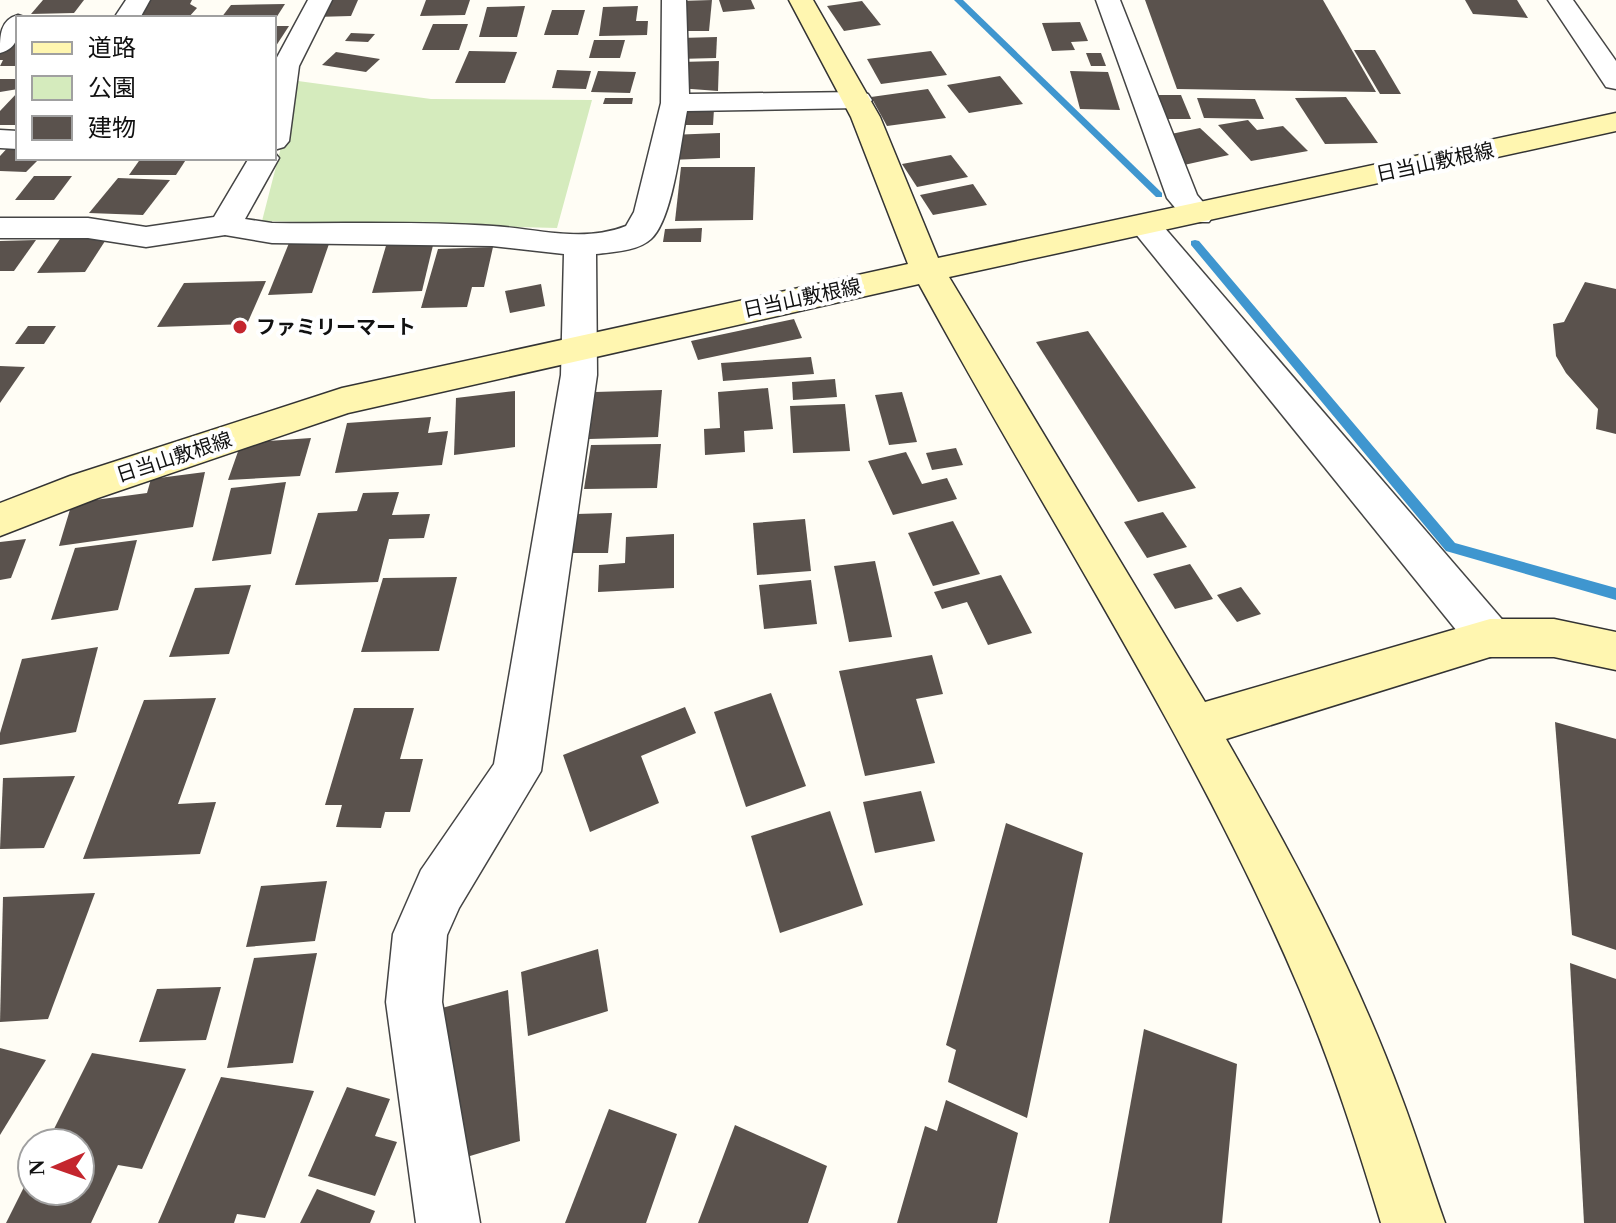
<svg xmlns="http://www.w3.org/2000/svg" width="1616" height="1223" font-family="'Times New Roman','Noto Sans JP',serif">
	<rect width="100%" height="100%" fill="#fffdf5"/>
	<polygon fill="#d5ebbd" points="298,81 431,99 592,100 557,228 262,221"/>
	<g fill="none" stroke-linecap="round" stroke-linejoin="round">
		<g fill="#3f96cf" fill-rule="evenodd">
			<polygon points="954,0 963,0 1162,193 1162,197 1156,197"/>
			<polygon points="1195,240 1199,241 1455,543 1616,588 1616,600 1446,551 1191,245 1191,241"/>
		</g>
	</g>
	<g fill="#5a524d">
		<polygon points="43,0 84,0 74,13 31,14"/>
		<polygon points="142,0 192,0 190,4 197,8 188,18 131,18"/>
		<polygon points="323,0 358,0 351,16 315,17"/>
		<polygon points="426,0 470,0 465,15 420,16"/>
		<polygon points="712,0 709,31 676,31 679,1"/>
		<polygon points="719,0 751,0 755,9 723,12"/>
		<polygon points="1145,0 1323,0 1376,92 1177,89"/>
		<polygon points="1465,0 1517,0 1528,18 1473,14"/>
		<polygon points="862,1 881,25 844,31 827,6"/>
		<polygon points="285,4 276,18 221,18 231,5"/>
		<polygon points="525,6 517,37 479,37 487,7"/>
		<polygon points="638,6 636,21 648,21 647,35 599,36 603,7"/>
		<polygon points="552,10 585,10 578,35 544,35"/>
		<polygon points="1080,22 1088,41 1071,42 1075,50 1052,51 1042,23"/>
		<polygon points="433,24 468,24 459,50 422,50"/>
		<polygon points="274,26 289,26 274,49"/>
		<polygon points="351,33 375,34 368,42 345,41"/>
		<polygon points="717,37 716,58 678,59 680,38"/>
		<polygon points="594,40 625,40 620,58 589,58"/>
		<polygon points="18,42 18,66 0,66 3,60 0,60 0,54 10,43"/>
		<polygon points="1354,50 1375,50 1401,94 1380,94"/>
		<polygon points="469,51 517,52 505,83 455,83"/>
		<polygon points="931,51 947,75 881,84 867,59"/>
		<polygon points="336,52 380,59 366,72 322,65"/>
		<polygon points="1086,53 1101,53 1106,66 1091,66"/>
		<polygon points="719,61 718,91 678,88 680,62"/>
		<polygon points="557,70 591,71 586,89 552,88"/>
		<polygon points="598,71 636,72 630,93 591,92"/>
		<polygon points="1070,71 1108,72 1120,110 1080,109"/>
		<polygon points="1000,76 1023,104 969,113 947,85"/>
		<polygon points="0,79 18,79 18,89 0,92"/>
		<polygon points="928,89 946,118 887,126 871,97"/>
		<polygon points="18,92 18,125 0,125 0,111"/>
		<polygon points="1157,95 1181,95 1191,119 1166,119"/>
		<polygon points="1346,97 1378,143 1325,144 1295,98"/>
		<polygon points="605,98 633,98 632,104 603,104"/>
		<polygon points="1197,98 1255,99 1264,119 1204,118"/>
		<polygon points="714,109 713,125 675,125 677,110"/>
		<polygon points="1248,120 1257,130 1283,126 1308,151 1251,161 1218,125"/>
		<polygon points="1200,128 1229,155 1184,165 1171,134"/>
		<polygon points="720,133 720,158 669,160 670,135"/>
		<polygon points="11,144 18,145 18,158 40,158 26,172 0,171 0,156"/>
		<polygon points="951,155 968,177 917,187 902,164"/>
		<polygon points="141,158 187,158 176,175 129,175"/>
		<polygon points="681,167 755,167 753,220 675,221"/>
		<polygon points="34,176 72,176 54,200 15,200"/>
		<polygon points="118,178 170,180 143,215 89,213"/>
		<polygon points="973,184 987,205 933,215 920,195"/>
		<polygon points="702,228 701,242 663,242 665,229"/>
		<polygon points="435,237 422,291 372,293 388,239"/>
		<polygon points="107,238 85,272 37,273 60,239"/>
		<polygon points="36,240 14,271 0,271 0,241"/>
		<polygon points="330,241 312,293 268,295 289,243"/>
		<polygon points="493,247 484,287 472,287 467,307 421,308 438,249"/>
		<polygon points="266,281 247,324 157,327 184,283"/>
		<polygon points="1585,282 1616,289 1616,434 1596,429 1598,409 1566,373 1556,356 1553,324 1564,322"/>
		<polygon points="541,284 545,306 510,313 505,291"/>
		<polygon points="794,319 802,338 698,360 691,341"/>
		<polygon points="28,326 56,326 44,344 15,344"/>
		<polygon points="1088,331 1196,488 1138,502 1036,342"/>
		<polygon points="811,357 814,374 723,381 721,363"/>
		<polygon points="0,366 25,367 0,403"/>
		<polygon points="835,379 837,397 793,400 792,382"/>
		<polygon points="768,388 773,429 744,431 745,452 705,455 704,429 720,428 718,392"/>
		<polygon points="662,390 658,437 589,439 595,392"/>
		<polygon points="515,391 515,447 454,455 456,398"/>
		<polygon points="902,392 917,442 889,445 875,395"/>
		<polygon points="845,404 850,451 793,453 790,406"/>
		<polygon points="431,417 428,433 448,431 442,465 335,473 347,423"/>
		<polygon points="311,438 300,476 228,480 241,443"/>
		<polygon points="661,444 657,488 584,489 591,445"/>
		<polygon points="956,448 963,465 932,470 926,453"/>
		<polygon points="906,452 922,484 947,478 957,499 893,515 868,461"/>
		<polygon points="205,472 193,527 59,546 72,503 147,493 151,479"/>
		<polygon points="286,482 271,554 212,561 231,488"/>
		<polygon points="399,492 392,515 430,514 424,538 389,539 378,582 295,585 318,513 357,511 363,493"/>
		<polygon points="1163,512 1187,547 1147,558 1124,522"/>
		<polygon points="612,513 608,553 571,553 576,514"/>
		<polygon points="805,519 811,571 757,575 753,523"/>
		<polygon points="953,521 980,574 933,586 908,533"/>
		<polygon points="674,534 674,588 598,592 599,565 625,563 626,537"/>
		<polygon points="26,539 11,578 0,580 0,542"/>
		<polygon points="137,540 118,610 51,620 75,548"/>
		<polygon points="875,561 892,637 849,642 834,566"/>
		<polygon points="1190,564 1213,599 1175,609 1153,574"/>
		<polygon points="1001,575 1032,633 988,645 967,602 942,609 934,592"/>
		<polygon points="457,577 439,651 361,652 383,578"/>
		<polygon points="811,580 817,624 764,629 759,585"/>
		<polygon points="251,585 229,654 169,657 195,588"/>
		<polygon points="1241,587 1261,614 1237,622 1217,595"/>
		<polygon points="98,647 76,732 0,745 0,733 22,659"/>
		<polygon points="932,655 943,694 916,699 935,763 865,776 839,671"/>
		<polygon points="771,693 806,786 746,807 714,712"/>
		<polygon points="216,698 178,804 216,802 200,854 83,859 144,700"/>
		<polygon points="685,707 696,733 641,756 659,803 590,832 563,755"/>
		<polygon points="354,708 414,708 400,759 423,759 410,812 385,812 381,828 336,827 342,805 325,805"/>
		<polygon points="1555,722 1616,739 1616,950 1572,935"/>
		<polygon points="75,776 44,848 0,849 3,778"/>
		<polygon points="921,791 935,841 875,853 863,802"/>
		<polygon points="830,811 863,905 780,933 751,836"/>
		<polygon points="1006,823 1083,853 1027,1118 948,1082 956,1050 946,1045"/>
		<polygon points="327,881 315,941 246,947 261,886"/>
		<polygon points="95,893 48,1019 0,1022 3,897"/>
		<polygon points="598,949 608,1011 528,1036 521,972"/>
		<polygon points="317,953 293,1063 227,1068 254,958"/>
		<polygon points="1570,963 1616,979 1616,1223 1584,1223"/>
		<polygon points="221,987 206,1040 139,1042 157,989"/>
		<polygon points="508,990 520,1141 450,1162 442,1008"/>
		<polygon points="1144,1029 1237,1064 1222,1223 1109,1223"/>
		<polygon points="0,1048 46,1060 0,1135"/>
		<polygon points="92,1053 186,1069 142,1169 118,1165 91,1223 6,1223 32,1171 32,1191 80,1191 80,1143 47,1143"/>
		<polygon points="221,1077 314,1091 265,1218 237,1214 234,1223 158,1223"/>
		<polygon points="347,1087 390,1099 375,1136 397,1142 375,1196 308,1176"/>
		<polygon points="946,1100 1018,1133 997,1223 897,1223 925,1126 937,1131"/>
		<polygon points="609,1109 677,1134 646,1223 565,1223"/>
		<polygon points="735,1125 827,1166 808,1223 698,1223"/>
		<polygon points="317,1189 375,1211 370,1223 300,1223"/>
	</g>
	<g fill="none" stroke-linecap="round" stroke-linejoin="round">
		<g stroke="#444" stroke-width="3">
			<g id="street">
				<polygon points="126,0 150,0 140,18 118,18 116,15"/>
				<polygon points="308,0 332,0 299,66 289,141 284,147 274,150 274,63"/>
				<path d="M 662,0 L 686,0 L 689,94 L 858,92 L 868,94 L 872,100 L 868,106 L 858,108 L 687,111 C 681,141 673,219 651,239 C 638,251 613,252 596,254 L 597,375 L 541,771 L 459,908 L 447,935 L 442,1002 L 480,1223 L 416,1223 L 386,1002 L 393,934 L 421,870 L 494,764 L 561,375 L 564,254 L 492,246 L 272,243 L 225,235 L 146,247 L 88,238 L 0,238 L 0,218 L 88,218 L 146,227 L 214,217 L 249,158 L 274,158 L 274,152 L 279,158 L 245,219 L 272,223 C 345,224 420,221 493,226 C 538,229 583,243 626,226 L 634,212 L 661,103 Z"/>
				<polygon points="1096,0 1120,0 1197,195 1214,215 1209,222 1187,222 1167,198"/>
				<polygon points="1548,0 1573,0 1616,61 1616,89 1606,87"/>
				<path d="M 18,15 L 27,18 L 18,18 C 18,35 19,48 0,53 C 0,35 0,20 18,15 Z"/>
				<polygon points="0,130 18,131 18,149 0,148"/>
				<polygon points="1146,216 1157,219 1506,624 1512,638 1506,652 1490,657 1474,652 1135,233 1130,226 1135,219"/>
			</g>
		</g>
		<g stroke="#333" stroke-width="3">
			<path id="secondary" d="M 789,0 L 813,0 L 880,117 L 938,258 L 1616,113 L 1616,131 L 949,277 L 1205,702 L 1490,619 L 1554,619 L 1616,632 L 1616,670 L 1554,657 L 1490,657 L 1226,739 C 1292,854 1355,971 1401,1096 C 1417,1138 1430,1181 1445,1223 L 1381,1223 C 1357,1144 1332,1065 1299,988 C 1195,743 1046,518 919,284 L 348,413 L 98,498 L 0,536 L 0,503 L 70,476 L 342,388 L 908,264 L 851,117 Z"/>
		</g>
		<use href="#street" fill="#fff" fill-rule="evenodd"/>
		<use href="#secondary" fill="#fff6b0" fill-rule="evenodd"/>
	</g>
	<circle fill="#c4262e" stroke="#fff" stroke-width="3" cx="240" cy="327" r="8"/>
	<g text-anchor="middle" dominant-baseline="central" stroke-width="8" stroke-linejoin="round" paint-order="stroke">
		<g font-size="20" fill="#111" stroke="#fff">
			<text transform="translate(1435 162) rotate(-12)">日当山敷根線</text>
			<text transform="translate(802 298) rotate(-12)">日当山敷根線</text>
			<text transform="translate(174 457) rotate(-18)">日当山敷根線</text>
		</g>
		<g font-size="20" font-weight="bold" fill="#111" stroke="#fff" text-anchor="start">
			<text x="256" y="327">ファミリーマート</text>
		</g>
	</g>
	<rect x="16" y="16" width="260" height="144" fill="#ffffff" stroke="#a0a0a0" stroke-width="2"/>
	<rect x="32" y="42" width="40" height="12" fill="#fff6b0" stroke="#a0a0a0" stroke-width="2"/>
	<text x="88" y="56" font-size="24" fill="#111111">道路</text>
	<rect x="32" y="76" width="40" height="24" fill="#d5ebbd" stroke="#a0a0a0" stroke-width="2"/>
	<text x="88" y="96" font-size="24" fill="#111111">公園</text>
	<rect x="32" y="116" width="40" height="24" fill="#5a524d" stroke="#a0a0a0" stroke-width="2"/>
	<text x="88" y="136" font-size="24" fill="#111111">建物</text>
	<g transform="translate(56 1167) rotate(268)"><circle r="38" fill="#ffffff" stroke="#a0a0a0" stroke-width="2"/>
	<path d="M0-6L14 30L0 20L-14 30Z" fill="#c4262e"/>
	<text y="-12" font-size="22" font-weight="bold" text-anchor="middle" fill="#111111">N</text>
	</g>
</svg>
